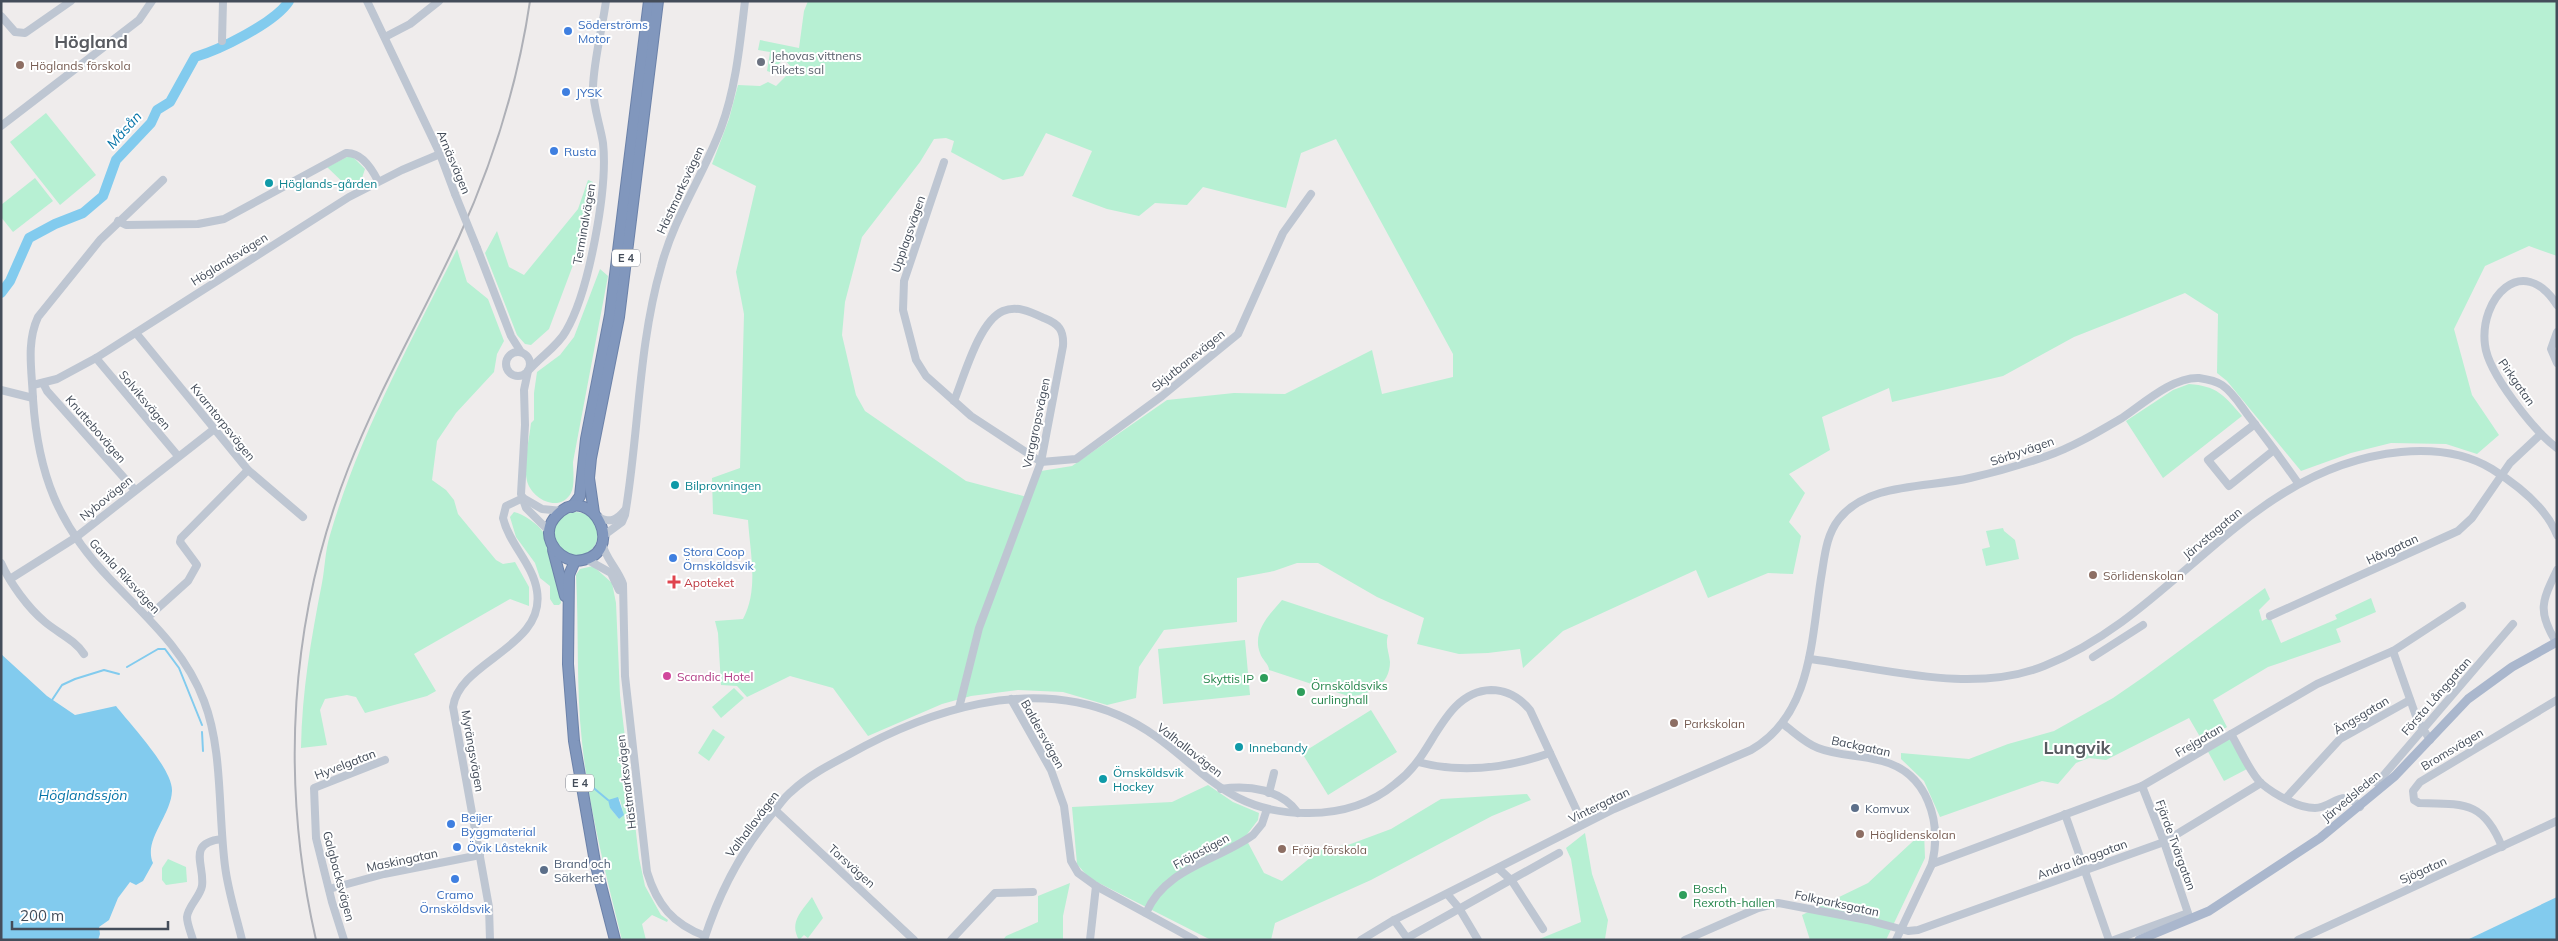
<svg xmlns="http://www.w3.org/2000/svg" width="2558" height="941" font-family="Mulish,sans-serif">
	<rect width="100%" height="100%" fill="#efecec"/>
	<g fill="#b7f0d3" fill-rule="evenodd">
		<path d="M 808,1 L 2557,1 L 2557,256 L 2529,246 L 2485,266 L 2454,329 L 2472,395 L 2499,435 L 2477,454 L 2446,444 L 2391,443 L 2351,453 L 2301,471 L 2227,381 L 2217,373 L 2218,314 L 2185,293 L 2074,337 L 2003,376 L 1892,402 L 1889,388 L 1822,417 L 1830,450 L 1789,474 L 1805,493 L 1789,522 L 1801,536 L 1793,574 L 1768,573 L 1708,598 L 1696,570 L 1563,631 L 1523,668 L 1520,649 L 1488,653 L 1459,654 L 1417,644 L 1424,618 L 1377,597 L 1318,563 L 1297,563 L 1274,571 L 1237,578 L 1237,622 L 1164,630 L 1139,667 L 1136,698 L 1107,705 L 1063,692 L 1018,690 L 971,696 L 942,704 L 868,736 L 833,688 L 790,676 L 747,697 L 737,686 L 721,685 L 718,633 L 715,621 L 743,619 C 759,590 750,552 748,520 L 713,514 L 712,478 L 740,468 L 744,314 L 736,272 L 756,186 L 712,164 L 729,119 L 738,85 L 760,86 L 768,82 L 776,86 L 793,69 L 784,59 L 770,72 L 767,71 L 770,52 L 758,50 L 760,40 L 799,48 L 804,11 ZM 1046,133 L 1092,151 L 1072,196 L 1107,209 L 1139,216 L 1155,203 L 1187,205 L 1203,187 L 1286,208 L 1301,153 L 1336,139 L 1453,354 L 1453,377 L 1382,394 L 1372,350 L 1285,394 L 1234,393 L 1167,400 L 1072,466 L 1041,471 L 1027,497 L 966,481 L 865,411 L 856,395 L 842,335 L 845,302 L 862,237 L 920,162 L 934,139 L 946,138 L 954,141 L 951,152 L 1003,180 L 1023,176 Z"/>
		<polygon points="46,113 96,175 60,205 10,142"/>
		<polygon points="349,156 353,157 365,169 362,178 351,190 327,167"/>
		<polygon points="35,178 53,201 13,232 1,217 1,205"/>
		<polygon points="588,180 593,182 573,265 549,329 531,345 525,344 517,335 485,253 497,231 509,267 524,275 578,209"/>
		<path d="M 457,249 L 467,282 L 488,299 L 504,341 L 497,354 L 494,372 L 456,413 L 437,441 L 432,480 L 446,490 L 454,500 L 458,514 L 496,560 L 503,564 L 515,562 L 529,587 L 529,606 L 510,599 L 414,654 L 436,691 L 427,696 L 365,713 L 356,697 L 347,695 L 325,699 L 320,710 L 327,745 L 301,748 C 302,691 311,639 322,583 C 325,567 325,551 330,535 C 359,435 411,342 457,249 Z"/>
		<path d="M 600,269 L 608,276 L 573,462 C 573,470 575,485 571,493 C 560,513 532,500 527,481 C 523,464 529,441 531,423 L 534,420 L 534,393 L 537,372 L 560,355 L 574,337 Z"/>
		<path d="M 2189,384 C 2217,386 2224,395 2242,416 L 2163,478 L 2126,421 L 2173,390 Z"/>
		<circle cx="576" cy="534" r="22"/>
		<path d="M 514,512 C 523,514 538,524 543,532 C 552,548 559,584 561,603 L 559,605 L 554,605 L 550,599 L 550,586 L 540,578 L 535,563 L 516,537 L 510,517 Z"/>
		<polygon points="2003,528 2004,531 2015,540 2019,559 1986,566 1982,549 1990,547 1986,531"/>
		<path d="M 593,566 L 612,583 L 616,603 L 620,695 L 639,858 L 645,886 L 661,915 L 668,920 L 667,922 L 652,915 L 642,924 L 646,940 L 622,940 C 606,875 589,809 582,742 C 576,687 579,631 576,575 L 580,569 ZM 620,799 L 623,812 L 619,819 L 610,808 Z"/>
		<polygon points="2265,588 2270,599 2259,610 2262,621 2270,617 2281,643 2337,619 2335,615 2371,598 2376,612 2336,629 2341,642 2268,667 2213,700 2227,727 2203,742 2189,718 2106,760 2089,758 2076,763 2058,784 2042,781 1940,817 1924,781 1901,759 1901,753 1969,759 2008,744 2054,731 2113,698 2145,676"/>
		<path d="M 1282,600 L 1388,635 C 1385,645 1389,652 1390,662 C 1390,686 1368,696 1348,696 L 1269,670 C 1269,664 1262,660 1260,653 C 1252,632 1269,615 1282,600 Z"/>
		<polygon points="1245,640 1250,695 1163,704 1158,649"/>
		<polygon points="734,688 744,698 721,718 712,707"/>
		<polygon points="1371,710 1397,752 1328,795 1302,753"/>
		<polygon points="713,729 725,737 709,761 698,753"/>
		<polygon points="2230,736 2247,769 2224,781 2206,748"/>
		<polygon points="1208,785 1233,802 1259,813 1258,820 1245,837 1264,873 1282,881 1322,848 1348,845 1391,829 1441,799 1527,794 1531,800 1492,816 1371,880 1275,923 1271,940 1211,940 1089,878 1077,864 1072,807 1172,802"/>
		<polygon points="1924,831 1925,858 1886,940 1810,940 1802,915 1868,883"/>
		<polygon points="1585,833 1592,874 1608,920 1605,939 1537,940 1581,922 1571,859 1566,848"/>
		<polygon points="168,859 186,867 187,882 166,885 162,880 162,868"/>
		<polygon points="1070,883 1063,916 1063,940 1003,940 1006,936 1038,922 1038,896"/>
		<path d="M 812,897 L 823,918 L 808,938 L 804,935 L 799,940 C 789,922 801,912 812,897 Z"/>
	</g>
	<g fill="#82cbee">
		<path d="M 1,654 L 47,696 L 75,715 L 116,706 C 130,724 173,769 172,791 C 171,816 143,840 153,863 L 143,881 L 136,885 L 130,882 L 118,898 L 109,920 L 99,927 L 100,934 L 98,940 L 1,940 Z"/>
		<polygon points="618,797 624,815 619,819 610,808 608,800"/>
		<polygon points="2557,897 2557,940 2467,940"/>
	</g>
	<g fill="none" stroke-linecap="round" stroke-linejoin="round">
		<g stroke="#82cbee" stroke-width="2">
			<polyline points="127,667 158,649 165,649 179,668 202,725"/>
			<polyline points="52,700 62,685 75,679 104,670 119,674"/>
			<polyline points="202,732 203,751"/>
			<polyline points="590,785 608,800"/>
		</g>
		<path stroke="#82cbee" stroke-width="10" d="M 1,293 L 10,281 L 29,238 L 55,224 L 83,213 L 103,196 L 116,160 L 151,123 L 157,110 L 170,102 L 195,57 C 219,50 275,23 289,1"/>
		<g stroke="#6c82a9" stroke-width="12">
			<g id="highway">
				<polyline points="572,507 580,496 586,439 610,315 649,1"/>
				<polyline points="594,513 589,478 591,458 619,317 658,1"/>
				<polyline points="553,550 565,596"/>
				<path d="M 575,561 C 554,557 539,533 557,515 C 592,479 631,558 575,561 L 569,575 L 568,664 L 574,741 L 595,862 L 615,940"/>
			</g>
		</g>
		<g stroke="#bec6d2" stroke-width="8">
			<polyline points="367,1 440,154 455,194"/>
			<polyline points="1,16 15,32 25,33 71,1"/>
			<polyline points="385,37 410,24 439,1"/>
			<polyline points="222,41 223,1"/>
			<polyline points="1,126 139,20 152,1"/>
			<polyline points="944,162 904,281 903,310 916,360 926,376 971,416 1041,462"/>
			<path d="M 163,180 L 100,240 L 38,317 C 26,343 32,371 33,399 C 38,474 58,525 110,579 C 146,617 185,650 204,701 C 223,750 218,813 225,866 C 228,891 236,915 242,940"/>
			<path d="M 118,221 L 126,225 L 198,224 L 224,219 L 346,153 C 361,152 372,169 378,181"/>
			<polyline points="477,248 511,336 521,352"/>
			<path d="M 2557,305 C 2522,251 2479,299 2485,345 C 2488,373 2534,431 2557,448"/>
			<polyline points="2557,332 2551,349 2557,363"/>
			<polyline points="136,333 248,470 303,517"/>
			<circle cx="518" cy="364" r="12"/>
			<polyline points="96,358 178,456"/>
			<path d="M 530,369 C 541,356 558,346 566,331 C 589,292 608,188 603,143 C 600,124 593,107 593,87 C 594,59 602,30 606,1"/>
			<polyline points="528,371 524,390 525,425 521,494 526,508 549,531"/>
			<polyline points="43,383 47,391 134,489"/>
			<polyline points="33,385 57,379 96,358 349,197 402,170 440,154"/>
			<polyline points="1,390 33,398"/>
			<path d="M 954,401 C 964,377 979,321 1003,311 C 1017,305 1031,312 1044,318 C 1059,324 1064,330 1063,346 L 1041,462 L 979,628 L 959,708"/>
			<polyline points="2255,424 2208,460 2229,486 2274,450"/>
			<polyline points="1041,462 1076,459 1162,396 1238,334 1283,233 1311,194"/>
			<polyline points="523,498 542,509 562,511"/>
			<path d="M 598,517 C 610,523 616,521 625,510"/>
			<path d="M 603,536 L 622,522 L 625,515 C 639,433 638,347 661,267 C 674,217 703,176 721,128 C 736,88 740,43 745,1"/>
			<path d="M 602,542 C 604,557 618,569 623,584 L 625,676 L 647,872 C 657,905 673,924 705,936"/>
			<polyline points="586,559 611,573 619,590"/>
			<path d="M 1,563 C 10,583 28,608 45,622 C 58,633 75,640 84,654"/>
			<polyline points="10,579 75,538 213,430"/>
			<polyline points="2270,616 2458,531 2472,518 2510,463 2541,434"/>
			<polyline points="148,617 188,581 197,565 180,542 181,538 248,470"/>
			<path d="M 2556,642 C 2537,611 2542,601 2557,570"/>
			<polyline points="2393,651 2417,719 2430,740"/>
			<polyline points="2093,657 2143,625"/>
			<path d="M 1809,659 C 1884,668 1971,695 2044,666 C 2178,613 2246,467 2401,452 C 2433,449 2464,452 2492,469 C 2516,484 2546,507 2557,535"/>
			<polyline points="1011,699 1051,770 1064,806 1071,861 1078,873 1096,886 1195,940"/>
			<path d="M 1783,724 C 1794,732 1805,743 1818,748 C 1838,756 1861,755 1882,761 C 1928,773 1942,822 1932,864 L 1896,940"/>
			<path d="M 2231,734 C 2239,747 2251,775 2262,784 C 2274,794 2298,808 2315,808 C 2333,808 2342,786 2360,807"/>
			<path d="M 1418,762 C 1463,774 1507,768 1550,753"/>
			<polyline points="2377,783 2513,624"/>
			<path d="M 1221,789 C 1248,785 1282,789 1298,813"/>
			<polyline points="1269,793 1274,773"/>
			<polyline points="2286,798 2340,739 2410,700"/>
			<polyline points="775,810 914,940"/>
			<polyline points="2065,814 2109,940"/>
			<path d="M 2502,847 C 2484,801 2464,804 2419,803 L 2414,800 L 2413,791 L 2420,782 L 2557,700"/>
			<polyline points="1932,864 2142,786 2317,684 2393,651 2462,606"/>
			<polyline points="1498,868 1512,881 1543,929"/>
			<polyline points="329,889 384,874 480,855"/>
			<polyline points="1448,895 1459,908 1478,940"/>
			<path d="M 1146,913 C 1165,868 1217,861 1253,835 L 1262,824 L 1267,809"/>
			<polyline points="1394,920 1407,938 1559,853"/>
			<path d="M 193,940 C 191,933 187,924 187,917 C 188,906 200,897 202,886 C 205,865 186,843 222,839"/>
			<polyline points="344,940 332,902 316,838 314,788 385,760"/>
			<path d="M 490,940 L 489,907 L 453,707 C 459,661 546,647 537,591 C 533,564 509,544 503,518 L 506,506 L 523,498"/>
			<path d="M 704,940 C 719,893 740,852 772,814 C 778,807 784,797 792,791 C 808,776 829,765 848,755 C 928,710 1028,677 1118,715 C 1193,747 1214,815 1309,813 C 1340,813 1371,804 1395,784 C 1403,778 1411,770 1417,762 C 1437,736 1452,691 1491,690 C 1508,690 1520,698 1530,710 L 1583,824"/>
			<polyline points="951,940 995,893 1033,892"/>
			<polyline points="1090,940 1096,886"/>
			<path d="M 1361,940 L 1394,920 L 1614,809 L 1751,750 C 1814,714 1811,635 1822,572 C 1825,553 1827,534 1839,519 C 1868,482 1928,488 1970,478 C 1996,472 2021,465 2047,456 C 2073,447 2098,432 2122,418 C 2143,404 2172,377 2199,378 C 2206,379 2216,381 2222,385 C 2234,393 2242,408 2251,419 C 2267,440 2283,461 2298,483"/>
			<polyline points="1685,940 1758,908 1778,903 1867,920 1908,931 1918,930 2164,842 2261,783"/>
			<polyline points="2114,940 2188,913 2164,842 2142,786"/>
			<polyline points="2298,940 2557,821"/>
		</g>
		<polyline stroke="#aab7cd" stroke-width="9" points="2139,940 2209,911 2320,838 2395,776 2468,699 2512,667 2557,642"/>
		<use href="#highway" stroke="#8197bd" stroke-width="10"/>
		<path stroke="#aeb0b7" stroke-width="2" d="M 316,940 C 280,782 289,620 348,469 C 379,389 423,315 459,237 C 493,162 518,83 530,1"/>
		<polyline stroke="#bec6d2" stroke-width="8" points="455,194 477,248"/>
	</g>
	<g fill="#3f7fe0" stroke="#fff" stroke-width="2">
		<circle cx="568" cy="31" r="5"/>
		<circle cx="566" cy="92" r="5"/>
		<circle cx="554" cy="151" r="5"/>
		<circle cx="673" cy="558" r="5"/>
		<circle cx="451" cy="824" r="5"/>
		<circle cx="457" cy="847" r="5"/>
		<circle cx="455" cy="879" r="5"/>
	</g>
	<circle fill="#6b7280" stroke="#fff" stroke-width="2" cx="761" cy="62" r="5"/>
	<g fill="#8d6e63" stroke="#fff" stroke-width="2">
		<circle cx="20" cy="65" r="5"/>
		<circle cx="2093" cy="575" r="5"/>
		<circle cx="1674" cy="723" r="5"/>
		<circle cx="1860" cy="834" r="5"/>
		<circle cx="1282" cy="849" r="5"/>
	</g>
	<g fill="#0f9aa8" stroke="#fff" stroke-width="2">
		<circle cx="269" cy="183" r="5"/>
		<circle cx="675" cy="485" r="5"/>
		<circle cx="1239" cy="747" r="5"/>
		<circle cx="1103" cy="779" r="5"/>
	</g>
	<path fill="#e0444e" stroke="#fff" stroke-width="2" d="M671.5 574.5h5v5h5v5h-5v5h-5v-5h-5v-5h5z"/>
	<circle fill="#d1479c" stroke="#fff" stroke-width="2" cx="667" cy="676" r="5"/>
	<g fill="#2e9e5b" stroke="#fff" stroke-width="2">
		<circle cx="1264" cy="678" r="5"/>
		<circle cx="1301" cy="692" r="5"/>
		<circle cx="1683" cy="895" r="5"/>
	</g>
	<g fill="#5c6f8a" stroke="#fff" stroke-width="2">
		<circle cx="1855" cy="808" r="5"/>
		<circle cx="544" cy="870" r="5"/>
	</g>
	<g text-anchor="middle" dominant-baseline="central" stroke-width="4" stroke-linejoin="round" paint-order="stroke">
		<g fill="#fff" stroke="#7c828c" stroke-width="1">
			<rect x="612" y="249.5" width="28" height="17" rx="4"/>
			<rect x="566" y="774.5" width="28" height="17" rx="4"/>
		</g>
		<g font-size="11" font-weight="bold" fill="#444d5a">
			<text x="626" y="258">E 4</text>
			<text x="580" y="783">E 4</text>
		</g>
		<g font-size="12" fill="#366cbe" stroke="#fff" text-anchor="start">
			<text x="578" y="24">Söderströms<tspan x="578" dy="14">Motor</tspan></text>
			<text x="576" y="92">JYSK</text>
			<text x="564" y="151">Rusta</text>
			<text x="683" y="551">Stora Coop<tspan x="683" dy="14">Örnsköldsvik</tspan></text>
			<text x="461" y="817">Beijer<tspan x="461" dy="14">Byggmaterial</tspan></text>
			<text x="467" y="847">Övik Låsteknik</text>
			<text x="455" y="894" text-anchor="middle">Cramo<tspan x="455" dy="14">Örnsköldsvik</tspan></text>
		</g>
		<g font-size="12" fill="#5b616d" stroke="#fff" text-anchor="start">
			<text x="771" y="55">Jehovas vittnens<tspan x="771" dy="14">Rikets sal</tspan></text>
		</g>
		<g font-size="12" fill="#785e54" stroke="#fff" text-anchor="start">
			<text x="30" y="65">Höglands förskola</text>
			<text x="2103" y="575">Sörlidenskolan</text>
			<text x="1684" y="723">Parkskolan</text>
			<text x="1870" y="834">Höglidenskolan</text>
			<text x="1292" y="849">Fröja förskola</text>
		</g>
		<g font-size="12" fill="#444d5a" stroke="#fff">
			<text transform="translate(454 162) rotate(67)">Arnäsvägen</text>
			<text transform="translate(680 190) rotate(-65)">Hästmarksvägen</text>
			<text transform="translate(584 224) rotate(-80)">Terminalvägen</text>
			<text transform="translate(908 234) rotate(-71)">Upplagsvägen</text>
			<text transform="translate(229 259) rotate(-32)">Höglandsvägen</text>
			<text transform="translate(1188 360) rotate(-39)">Skjutbanevägen</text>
			<text transform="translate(2517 382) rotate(55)">Pirkgatan</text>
			<text transform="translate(145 400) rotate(50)">Solviksvägen</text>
			<text transform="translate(223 422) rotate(51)">Kvarntorpsvägen</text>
			<text transform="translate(1036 423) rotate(-78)">Varggropsvägen</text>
			<text transform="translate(96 429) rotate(49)">Knuttebovägen</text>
			<text transform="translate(2022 451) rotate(-19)">Sörbyvägen</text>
			<text transform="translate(106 498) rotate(-39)">Nybovägen</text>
			<text transform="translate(2212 533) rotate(-40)">Järvstagatan</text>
			<text transform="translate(2392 549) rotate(-25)">Håvgatan</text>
			<text transform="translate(125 576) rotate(47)">Gamla Riksvägen</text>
			<text transform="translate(2436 696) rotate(-49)">Första Långgatan</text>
			<text transform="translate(2361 715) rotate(-31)">Ängsgatan</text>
			<text transform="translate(1043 734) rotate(61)">Baldersvägen</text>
			<text transform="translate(2199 740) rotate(-30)">Frejgatan</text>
			<text transform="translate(1861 746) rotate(12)">Backgatan</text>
			<text transform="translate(2452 749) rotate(-31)">Bromsvägen</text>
			<text transform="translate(1190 750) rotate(38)">Valhallavägen</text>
			<text transform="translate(473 751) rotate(80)">Myrängsvägen</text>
			<text transform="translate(345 764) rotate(-21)">Hyvelgatan</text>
			<text transform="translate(626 782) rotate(-97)">Hästmarksvägen</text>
			<text transform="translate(2351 796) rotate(-40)">Järvedsleden</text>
			<text transform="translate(1599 805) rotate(-26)">Vintergatan</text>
			<text transform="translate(752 824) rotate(-53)">Valhallavägen</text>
			<text transform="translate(2176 845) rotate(70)">Fjärde Tvärgatan</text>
			<text transform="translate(1201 851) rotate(-28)">Fröjastigen</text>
			<text transform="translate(2082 859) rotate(-20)">Andra långgatan</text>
			<text transform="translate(402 860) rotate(-12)">Maskingatan</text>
			<text transform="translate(852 866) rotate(42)">Torsvägen</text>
			<text transform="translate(2423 870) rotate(-24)">Sjögatan</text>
			<text transform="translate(339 876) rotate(75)">Galgbacksvägen</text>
			<text transform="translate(1837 903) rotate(12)">Folkparksgatan</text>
		</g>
		<g font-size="12" fill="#0d838f" stroke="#fff" text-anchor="start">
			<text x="279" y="183">Höglands-gården</text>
			<text x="685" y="485">Bilprovningen</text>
			<text x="1249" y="747">Innebandy</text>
			<text x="1113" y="772">Örnsköldsvik<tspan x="1113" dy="14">Hockey</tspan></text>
		</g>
		<g font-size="12" fill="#be3a42" stroke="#fff" text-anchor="start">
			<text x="684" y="582">Apoteket</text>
		</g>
		<g font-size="12" fill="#b23c85" stroke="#fff" text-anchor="start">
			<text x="677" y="676">Scandic Hotel</text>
		</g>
		<g font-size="12" fill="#27864d" stroke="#fff" text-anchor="start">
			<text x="1254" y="678" text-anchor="end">Skyttis IP</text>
			<text x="1311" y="685">Örnsköldsviks<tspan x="1311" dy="14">curlinghall</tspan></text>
			<text x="1693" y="888">Bosch<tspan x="1693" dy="14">Rexroth-hallen</tspan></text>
		</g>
		<g font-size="12" fill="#4e5e75" stroke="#fff" text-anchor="start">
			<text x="1865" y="808">Komvux</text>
			<text x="554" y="863">Brand och<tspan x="554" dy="14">Säkerhet</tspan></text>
		</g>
		<g font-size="14" font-style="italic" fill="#0775a9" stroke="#fff">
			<text transform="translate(124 130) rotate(-48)">Måsån</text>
			<text x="83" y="795">Höglandssjön</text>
		</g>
		<g font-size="18" font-weight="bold" fill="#585b61" stroke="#fff">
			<text x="91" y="41">Högland</text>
			<text x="2077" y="747">Lungvik</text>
		</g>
	</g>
	<rect width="2558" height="941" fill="none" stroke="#444d5a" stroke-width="5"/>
	<path d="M12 921v8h156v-8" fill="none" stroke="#444d5a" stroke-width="2.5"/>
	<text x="20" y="921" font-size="15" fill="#444d5a" stroke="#ffffff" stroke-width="4" paint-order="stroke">200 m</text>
</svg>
